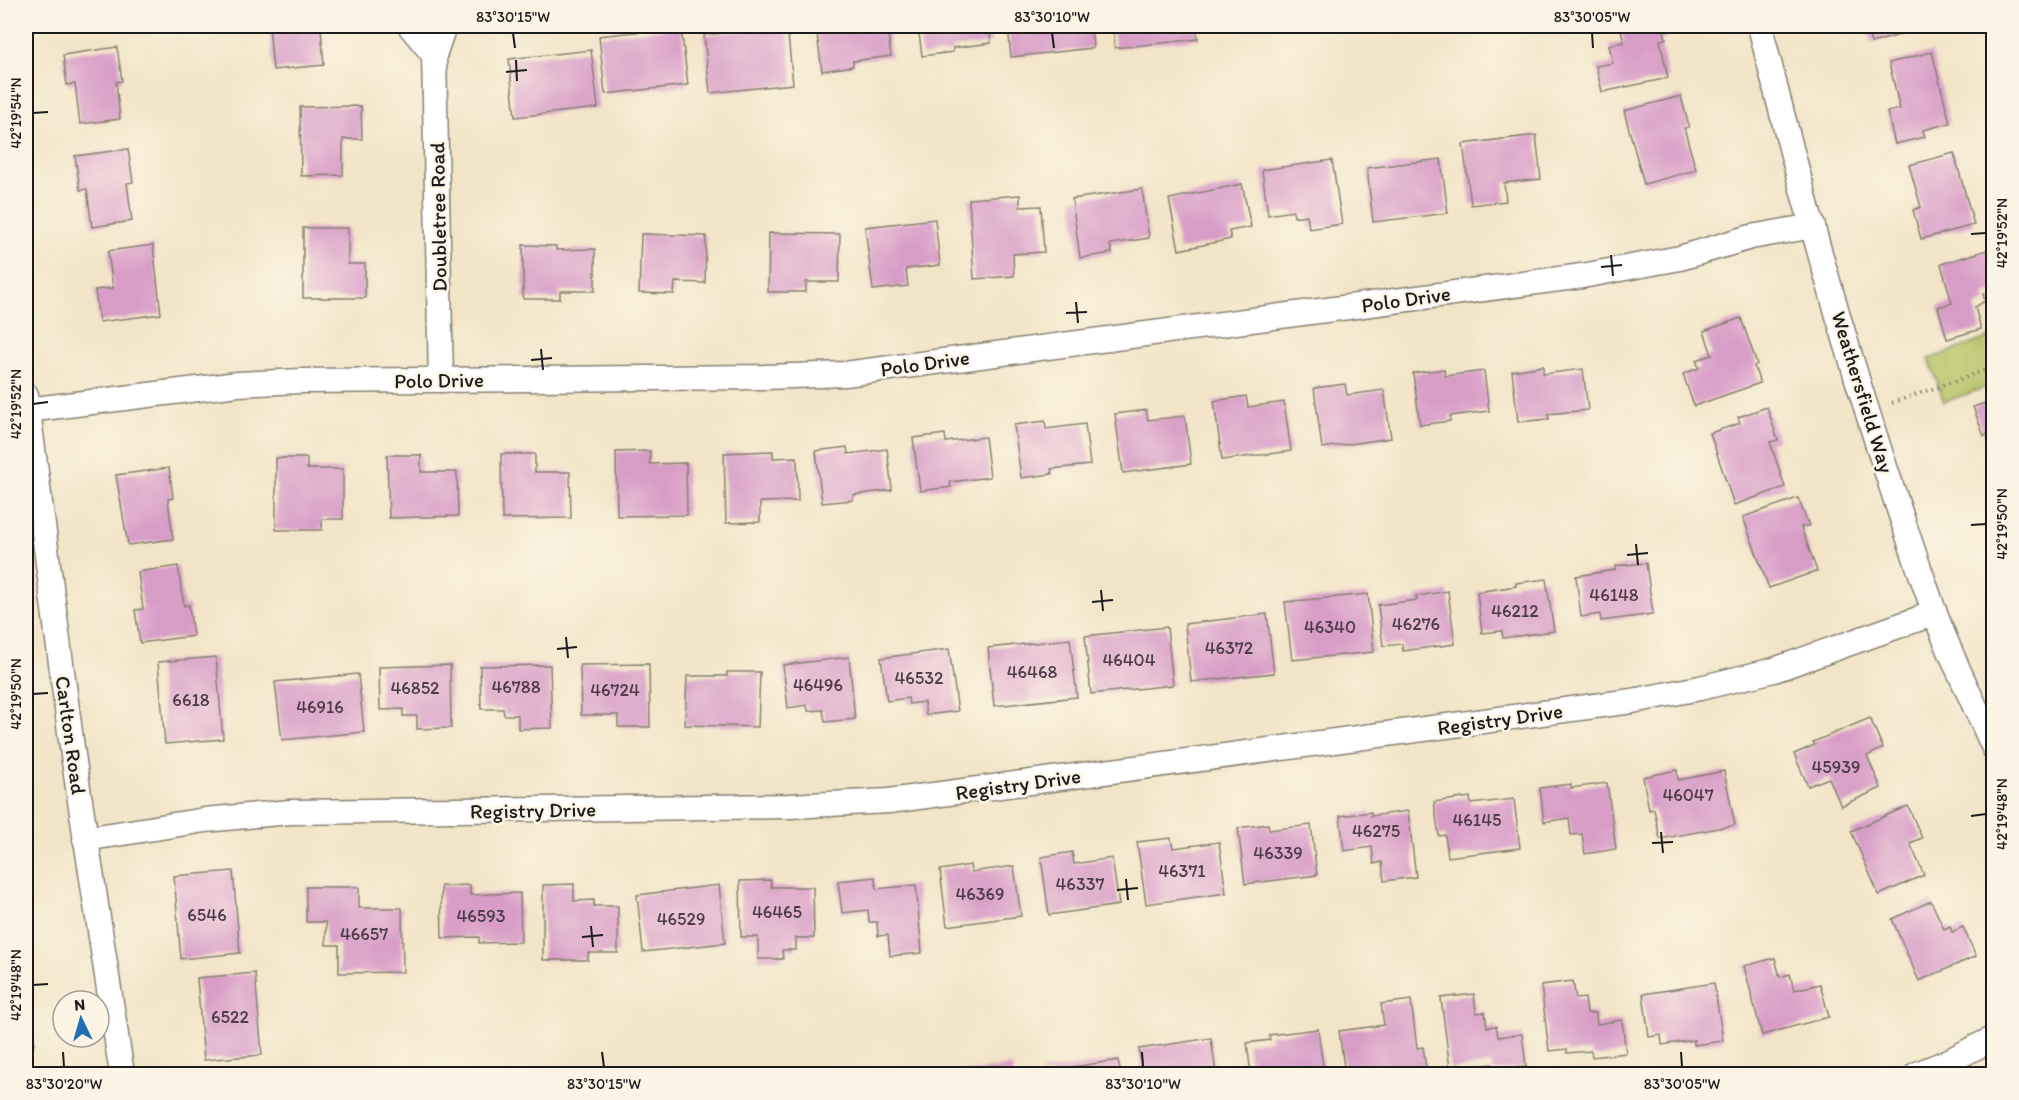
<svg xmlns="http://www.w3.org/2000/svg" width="2019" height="1100" font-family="Itim,sans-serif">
	<rect width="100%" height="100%" fill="#fcf5e5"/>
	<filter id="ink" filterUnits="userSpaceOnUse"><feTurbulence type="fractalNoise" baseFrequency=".0167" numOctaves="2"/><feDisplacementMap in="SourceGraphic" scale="12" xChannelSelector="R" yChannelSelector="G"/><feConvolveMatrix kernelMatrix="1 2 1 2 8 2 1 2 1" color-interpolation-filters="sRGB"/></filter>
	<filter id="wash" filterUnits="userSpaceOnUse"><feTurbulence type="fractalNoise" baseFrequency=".008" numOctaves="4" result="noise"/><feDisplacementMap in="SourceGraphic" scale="24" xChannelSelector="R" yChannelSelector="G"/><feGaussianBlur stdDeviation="1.35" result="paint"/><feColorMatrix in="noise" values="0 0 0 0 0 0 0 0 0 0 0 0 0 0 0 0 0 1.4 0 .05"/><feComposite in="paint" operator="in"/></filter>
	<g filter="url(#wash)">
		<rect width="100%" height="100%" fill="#f2e4c7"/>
		<polygon fill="#b5c163" stroke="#686e40" stroke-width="1.5" points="1993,336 1993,385 1944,402 1929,359"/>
		<g id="blocks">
			<g fill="#d89dc7">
				<polygon points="269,26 332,26 332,27 321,28 324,65 273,70"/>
				<polygon points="787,26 793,84 710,93 704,35"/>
				<polygon points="816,26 887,26 891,56 853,61 853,66 822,71"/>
				<polygon points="918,26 989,26 991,43 953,48 953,52 922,56"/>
				<polygon points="1008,26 1091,26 1093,48 1011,57"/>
				<polygon points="1113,26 1196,26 1198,39 1115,48"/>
				<polygon points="1213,26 1237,26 1237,27 1214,29"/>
				<polygon points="1620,26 1663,26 1666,39 1660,40 1668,78 1602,92 1596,66 1613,63 1609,45 1624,42"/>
				<polygon points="1866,26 1897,26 1900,35 1871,43"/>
				<polygon points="681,27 688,85 605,94 599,36"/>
				<polygon points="117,47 122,81 116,82 120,119 80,124 75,84 67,85 63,55"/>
				<polygon points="591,50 598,108 515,117 509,59"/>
				<polygon points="1932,52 1950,123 1923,130 1925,137 1895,144 1887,112 1900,109 1889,63"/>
				<polygon points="1681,96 1689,127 1684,128 1696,170 1644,184 1624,111"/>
				<polygon points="361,106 362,139 343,139 343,175 301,176 300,107"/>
				<polygon points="1536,135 1541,179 1504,183 1506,201 1471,205 1463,144"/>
				<polygon points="128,149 133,182 127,183 132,221 92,227 87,189 80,190 75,156"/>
				<polygon points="1954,153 1974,225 1921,239 1913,210 1921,207 1909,165"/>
				<polygon points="1441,159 1448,213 1373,222 1367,168"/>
				<polygon points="1332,160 1342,224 1309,229 1307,215 1294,217 1293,211 1268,215 1262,170"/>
				<polygon points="1242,184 1251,227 1229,231 1231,239 1179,250 1169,199"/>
				<polygon points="1142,189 1149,238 1110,244 1112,253 1080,258 1072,199"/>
				<polygon points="1020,195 1020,207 1041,206 1044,252 1013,254 1014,276 974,279 969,199"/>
				<polygon points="935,219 940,265 906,269 908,286 873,290 865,227"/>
				<polygon points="303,228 348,228 348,264 365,264 365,298 303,298"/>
				<polygon points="769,233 840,234 839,282 806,282 806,292 768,292"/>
				<polygon points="641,234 706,236 705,283 675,282 674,294 639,293"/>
				<polygon points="153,245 161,314 99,322 95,290 113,288 108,251"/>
				<polygon points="523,245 556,246 556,250 595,249 595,291 560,291 560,299 523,299"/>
				<polygon points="1994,248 1994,278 1992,279 1994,291 1983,294 1985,301 1975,307 1981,329 1947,339 1938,307 1952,303 1941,264"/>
				<polygon points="1741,318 1757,364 1754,366 1760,383 1694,406 1683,374 1699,368 1696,360 1712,355 1704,331"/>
				<polygon points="1543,366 1543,374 1583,369 1588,410 1548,414 1549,419 1518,422 1512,371"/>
				<polygon points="1444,369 1445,376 1484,371 1489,411 1450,416 1450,421 1420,425 1413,373"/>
				<polygon points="1345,384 1347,395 1384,390 1391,438 1322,448 1314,388"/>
				<polygon points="1246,396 1248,407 1284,402 1291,451 1222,460 1214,401"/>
				<polygon points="1994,400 1994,438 1993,438 1991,433 1984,436 1973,407"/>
				<polygon points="1767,407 1778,440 1770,442 1785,487 1734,505 1710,433 1740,423 1738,417"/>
				<polygon points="1146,410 1148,420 1185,416 1191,464 1123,473 1115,414"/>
				<polygon points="1045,421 1046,429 1085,424 1090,465 1051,469 1052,474 1021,478 1014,425"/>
				<polygon points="945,434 946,442 985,437 990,477 950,482 951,487 920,491 913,438"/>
				<polygon points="847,447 848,454 887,449 892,490 853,495 853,500 822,503 816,451"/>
				<polygon points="650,451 650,464 686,463 687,515 617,516 616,452"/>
				<polygon points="773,451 773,458 797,457 798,501 760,502 760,522 726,523 724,453"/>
				<polygon points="501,454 535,454 535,472 570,472 571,518 502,519"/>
				<polygon points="387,455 421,455 421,472 457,472 458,516 389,518"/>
				<polygon points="276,458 307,458 307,469 343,469 343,519 322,519 322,530 276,530"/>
				<polygon points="169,468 173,498 168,499 173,539 128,545 116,475"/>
				<polygon points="1798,498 1809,526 1801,527 1817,571 1769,588 1743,517"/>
				<polygon points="1646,563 1653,614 1601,621 1600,614 1581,617 1576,576 1615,570 1615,566"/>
				<polygon points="178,566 184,606 189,605 193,636 140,643 135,610 143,609 138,572"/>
				<polygon points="1546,579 1554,631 1503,638 1502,631 1482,633 1477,592 1516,586 1516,583"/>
				<polygon points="1448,591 1455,644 1403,651 1402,644 1383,646 1378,605 1417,600 1416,596"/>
				<polygon points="1368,594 1374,652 1292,660 1285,602"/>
				<polygon points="1267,614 1274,673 1191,682 1185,624"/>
				<polygon points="1167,627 1173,685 1091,694 1085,636"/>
				<polygon points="1070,639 1077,697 994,706 988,648"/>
				<polygon points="949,649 958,711 926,715 924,702 909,704 908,698 887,701 881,658"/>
				<polygon points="216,657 223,739 165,744 158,662"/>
				<polygon points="849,657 855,719 825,722 823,710 808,711 807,705 788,708 783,665"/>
				<polygon points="649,664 650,727 618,727 618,715 581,715 580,665"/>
				<polygon points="450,665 451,728 417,729 417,716 403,716 403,709 380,710 379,667"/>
				<polygon points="550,665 552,728 518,729 518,715 504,715 503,709 481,709 480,666"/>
				<polygon points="727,672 760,672 758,727 685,725 687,676 727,676"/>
				<polygon points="358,674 364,732 282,740 275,682"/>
				<polygon points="1870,718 1883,748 1867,756 1881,788 1841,806 1829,778 1808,786 1794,754 1815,745 1813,742"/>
				<polygon points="1677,770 1678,780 1724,771 1735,825 1660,839 1654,809 1649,810 1643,777"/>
				<polygon points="1607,783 1616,849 1585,854 1582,834 1571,835 1569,818 1544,822 1540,788 1571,784 1571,788"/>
				<polygon points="1470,797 1471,804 1514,799 1520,848 1448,857 1445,835 1439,836 1434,802"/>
				<polygon points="1908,806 1922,838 1910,843 1924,875 1879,895 1851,831"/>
				<polygon points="1408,811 1416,877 1384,881 1382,862 1374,864 1372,847 1344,851 1340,816 1371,812 1371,816"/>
				<polygon points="1268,824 1269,830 1311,825 1317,875 1245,884 1238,828"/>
				<polygon points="1171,838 1173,848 1219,842 1226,893 1146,904 1137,842"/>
				<polygon points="1072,852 1074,864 1112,858 1119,905 1049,915 1041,857"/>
				<polygon points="970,865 971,872 1014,866 1021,916 947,926 940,870"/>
				<polygon points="233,871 240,953 181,959 174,876"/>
				<polygon points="875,877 876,889 916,885 922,953 890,956 888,935 878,936 877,922 869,922 868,910 842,913 838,881"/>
				<polygon points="771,880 771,887 813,887 814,938 796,938 796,950 782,950 783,959 758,959 758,937 741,937 740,881"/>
				<polygon points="574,884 574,901 594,900 594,906 618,906 618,953 588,953 588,960 543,960 543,885"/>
				<polygon points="470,885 470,895 520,893 521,942 479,943 479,937 442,938 441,886"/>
				<polygon points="719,885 725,943 643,952 637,895"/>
				<polygon points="306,887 359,887 359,908 402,908 403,972 339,973 339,945 326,945 326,922 306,922"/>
				<polygon points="1931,901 1944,929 1950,926 1952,932 1963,927 1976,956 1919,981 1892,919"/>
				<polygon points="1775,958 1780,977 1790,974 1794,990 1820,984 1829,1017 1762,1035 1744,966"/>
				<polygon points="255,973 262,1055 204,1060 197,978"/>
				<polygon points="1573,981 1576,999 1585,998 1587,1013 1596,1013 1597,1024 1622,1020 1626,1053 1592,1057 1591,1051 1567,1053 1567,1049 1549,1051 1541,985"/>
				<polygon points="1714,983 1723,1041 1694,1045 1694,1040 1662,1045 1661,1035 1649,1037 1643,994"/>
				<polygon points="26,994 34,1044 26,1045"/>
				<polygon points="1474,994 1476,1013 1485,1012 1487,1027 1496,1026 1498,1037 1522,1034 1526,1067 1492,1071 1492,1064 1450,1069 1441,998"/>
				<polygon points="1411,1000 1417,1048 1423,1047 1427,1074 1345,1074 1339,1031 1384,1025 1381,1004"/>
				<polygon points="1318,1029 1324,1074 1251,1074 1247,1043 1270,1040 1269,1035"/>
				<polygon points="1211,1038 1216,1073 1222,1072 1223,1074 1142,1074 1139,1049"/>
				<polygon points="1118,1060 1121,1074 1041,1074 1041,1072"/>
				<polygon points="37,1066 39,1074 26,1074 26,1068"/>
				<polygon points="1012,1066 1013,1074 959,1074 959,1073"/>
				<rect x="452" y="1072" width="28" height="2"/>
			</g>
		</g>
	</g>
	<g filter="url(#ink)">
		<use href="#blocks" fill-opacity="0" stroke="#878072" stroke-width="1.5"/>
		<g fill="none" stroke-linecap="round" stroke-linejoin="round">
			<g stroke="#878072" stroke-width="27">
				<g id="minor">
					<polyline points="410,26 434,55 441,380"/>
					<path d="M 1760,26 C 1808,223 1866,420 1934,611 C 1951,658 1974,703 1994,748"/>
					<polyline points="434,55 444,26"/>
					<polyline points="26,395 73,755 122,1074"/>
					<polyline points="27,410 238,384 301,381 766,377 845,374 1582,276 1680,258 1751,237 1813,226"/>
					<polyline points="85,839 205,820 290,812 789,806 889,801 1632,701 1700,688 1774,670 1935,613"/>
					<polyline points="1917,1074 1947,1062 1994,1038"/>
				</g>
			</g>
			<polyline stroke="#878072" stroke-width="4" stroke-dasharray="1.5 4.5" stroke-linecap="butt" points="1892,403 1994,367"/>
			<use href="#minor" stroke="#fff" stroke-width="24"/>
		</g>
	</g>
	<path fill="none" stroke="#1c1c1c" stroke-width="2" d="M 513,33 L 515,48M 1052,33 L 1054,48M 1592,33 L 1593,48M 516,60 L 517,81M 506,72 L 527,70M 33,113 L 48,112M 1971,234 L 1986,233M 1611,255 L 1613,276M 1601,267 L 1622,265M 1076,302 L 1078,323M 1066,313 L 1087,312M 541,349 L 543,370M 531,360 L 552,358M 33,404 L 48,402M 1971,525 L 1986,524M 1636,544 L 1638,565M 1627,555 L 1648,553M 1101,590 L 1103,611M 1092,602 L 1113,600M 566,637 L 568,658M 557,649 L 577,647M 33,694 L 48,693M 1971,816 L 1986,814M 1661,832 L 1663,853M 1652,843 L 1673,842M 1126,879 L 1128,900M 1117,890 L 1138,888M 591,926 L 593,947M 582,937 L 603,935M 33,985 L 48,984M 63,1052 L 64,1067M 602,1052 L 604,1067M 1142,1052 L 1143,1067M 1681,1052 L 1682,1067"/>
	<g text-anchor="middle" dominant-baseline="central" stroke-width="5" stroke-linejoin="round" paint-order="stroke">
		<g font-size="18" fill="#4b3c47">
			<text x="1614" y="595">46148</text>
			<text x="1515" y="611">46212</text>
			<text x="1416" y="624">46276</text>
			<text x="1330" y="627">46340</text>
			<text x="1229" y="648">46372</text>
			<text x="1129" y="660">46404</text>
			<text x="1032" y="672">46468</text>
			<text x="919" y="678">46532</text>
			<text x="818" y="685">46496</text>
			<text x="516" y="687">46788</text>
			<text x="415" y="688">46852</text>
			<text x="615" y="690">46724</text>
			<text x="191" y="700">6618</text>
			<text x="320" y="707">46916</text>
			<text x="1836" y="767">45939</text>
			<text x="1688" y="795">46047</text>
			<text x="1477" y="820">46145</text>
			<text x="1376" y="831">46275</text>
			<text x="1278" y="853">46339</text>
			<text x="1182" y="871">46371</text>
			<text x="1080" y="884">46337</text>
			<text x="980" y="894">46369</text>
			<text x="777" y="912">46465</text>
			<text x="207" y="915">6546</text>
			<text x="481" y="916">46593</text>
			<text x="681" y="919">46529</text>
			<text x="364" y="934">46657</text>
			<text x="230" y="1017">6522</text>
		</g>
		<g font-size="21" fill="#1c1c1c" stroke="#fcf5e5">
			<text transform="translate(438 217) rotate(-91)">Doubletree Road</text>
			<text transform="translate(1406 299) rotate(-8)">Polo Drive</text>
			<text transform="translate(925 363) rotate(-8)">Polo Drive</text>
			<text transform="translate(439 380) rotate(-1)">Polo Drive</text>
			<text transform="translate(1863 392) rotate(73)">Weathersfield Way</text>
			<text transform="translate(1500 719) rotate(-8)">Registry Drive</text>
			<text transform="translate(71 735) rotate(82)">Carlton Road</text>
			<text transform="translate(1018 784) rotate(-8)">Registry Drive</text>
			<text transform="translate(533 810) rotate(-1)">Registry Drive</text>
		</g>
	</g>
	<rect width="2019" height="1100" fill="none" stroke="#fcf5e5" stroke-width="66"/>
	<g transform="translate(81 1019) rotate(355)"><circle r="28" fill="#fcf5e5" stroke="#a29e95" stroke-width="1.5"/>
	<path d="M0-4.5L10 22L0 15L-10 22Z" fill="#1f6fb2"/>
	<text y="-9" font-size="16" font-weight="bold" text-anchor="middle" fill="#1c1c1c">N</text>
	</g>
	<rect x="33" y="33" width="1953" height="1034" fill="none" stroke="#1c1c1c" stroke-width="2"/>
	<g font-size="15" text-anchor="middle" fill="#1c1c1c">
		<text x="513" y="22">83°30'15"W</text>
		<text x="1052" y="22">83°30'10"W</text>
		<text x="1592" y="22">83°30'05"W</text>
		<text transform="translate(16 113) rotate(-90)" y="5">42°19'54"N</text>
		<text transform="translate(2002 233) rotate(-90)" y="5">42°19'52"N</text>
		<text transform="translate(16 404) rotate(-90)" y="5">42°19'52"N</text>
		<text transform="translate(2002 524) rotate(-90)" y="5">42°19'50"N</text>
		<text transform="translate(16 694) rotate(-90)" y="5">42°19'50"N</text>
		<text transform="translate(2002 814) rotate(-90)" y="5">42°19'48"N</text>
		<text transform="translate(16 985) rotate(-90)" y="5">42°19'48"N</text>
		<text x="64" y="1089">83°30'20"W</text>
		<text x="604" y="1089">83°30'15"W</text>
		<text x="1143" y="1089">83°30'10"W</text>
		<text x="1682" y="1089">83°30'05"W</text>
	</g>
</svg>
